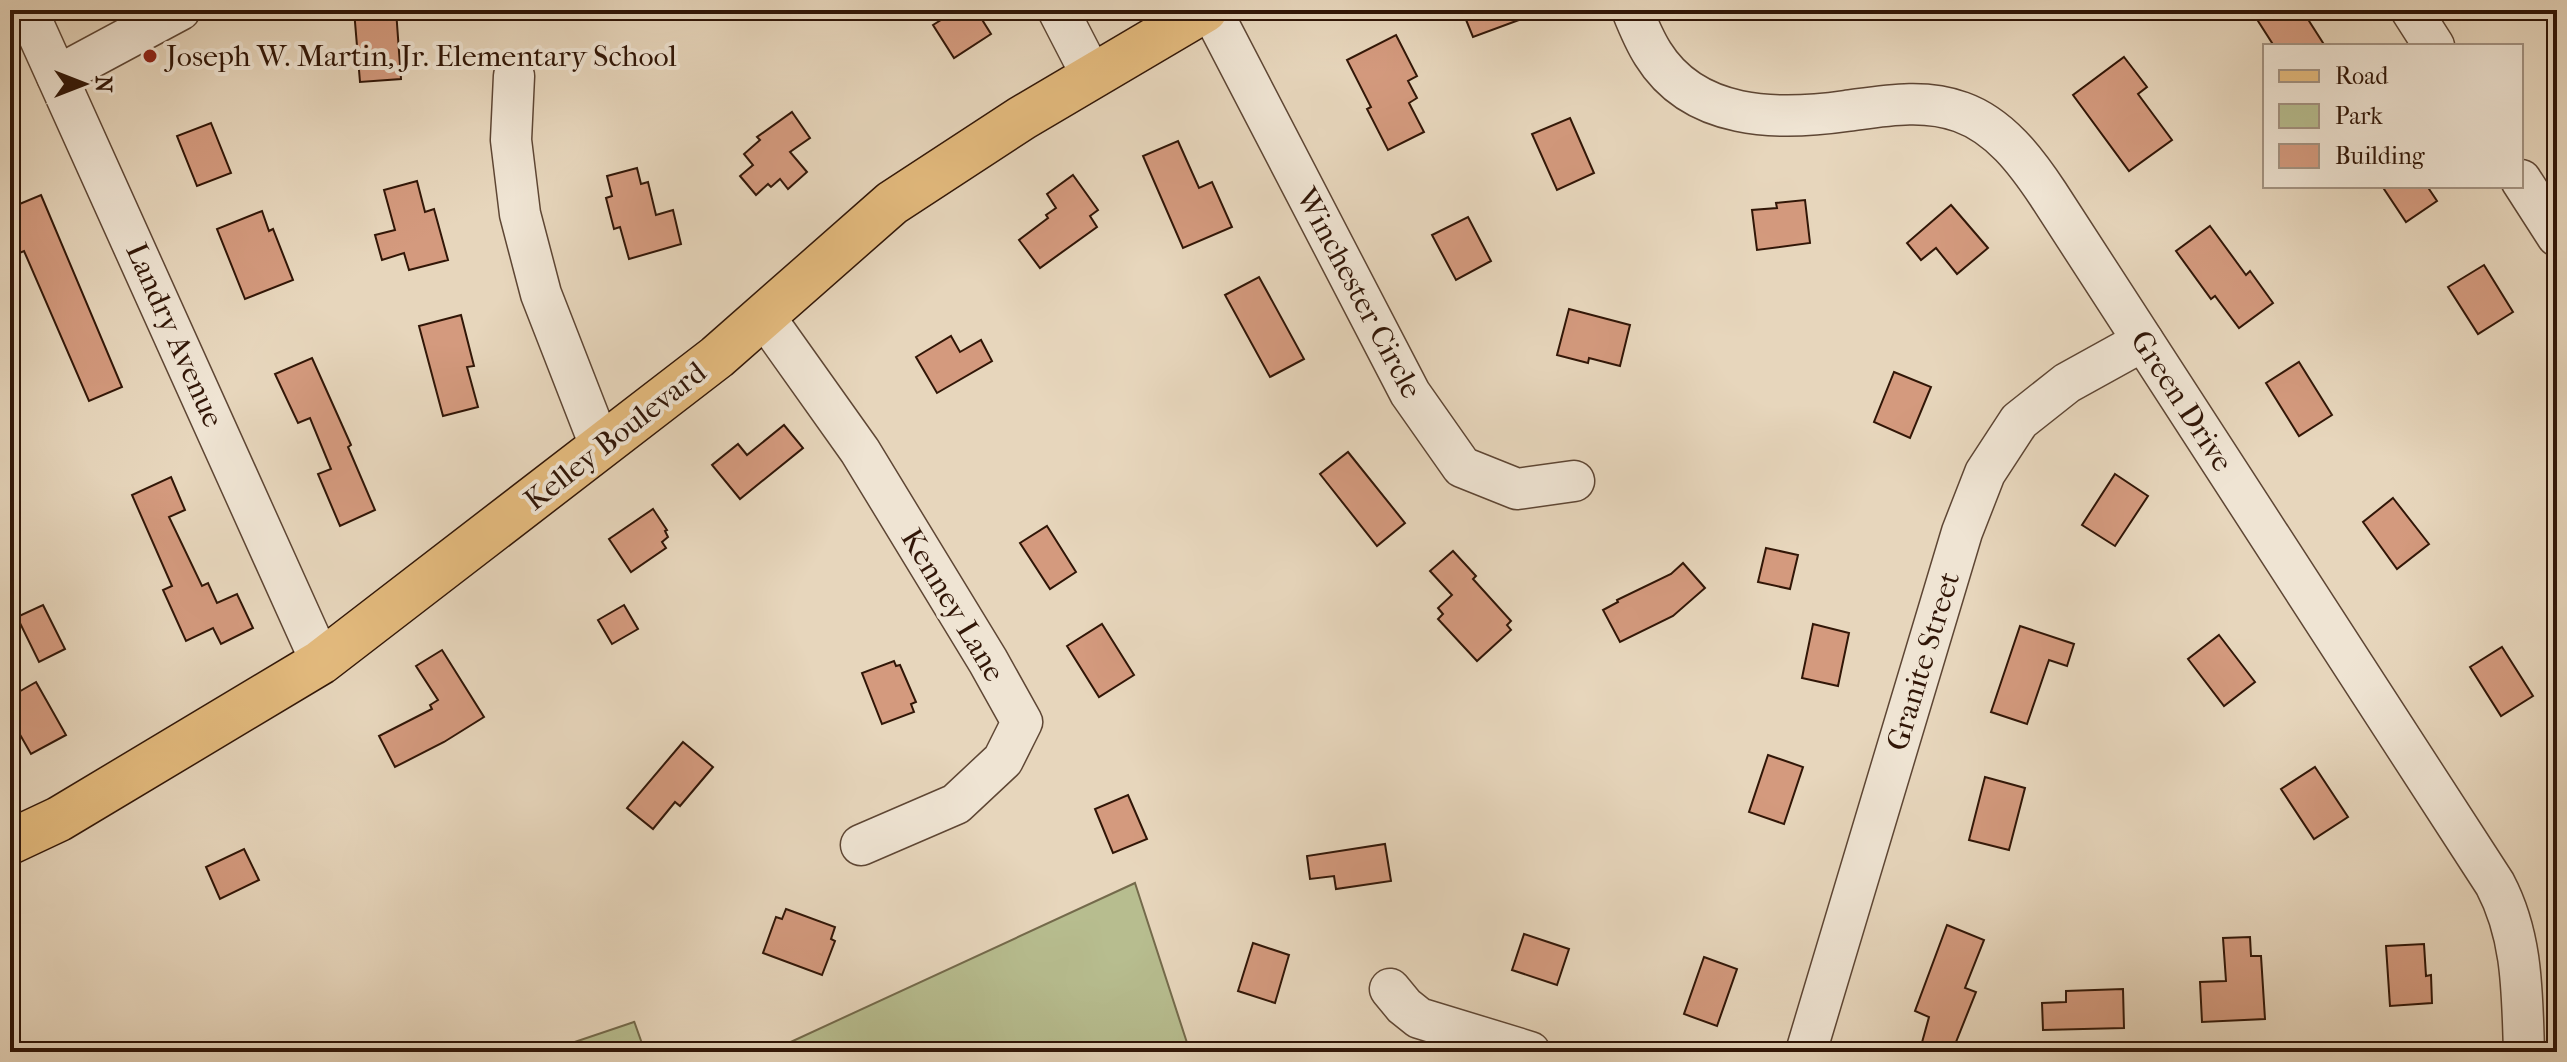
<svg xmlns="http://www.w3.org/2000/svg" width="2567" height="1062" font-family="'IM FELL French Canon',serif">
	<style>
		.green { fill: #b7bd8f; stroke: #746a4b; stroke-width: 2 }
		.building { fill: #d49a7e; stroke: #311607; stroke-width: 2 }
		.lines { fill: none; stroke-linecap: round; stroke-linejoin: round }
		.minor-casing { stroke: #5e4634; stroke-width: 43 }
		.major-casing { stroke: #311607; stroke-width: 47 }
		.minor { stroke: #efe4d3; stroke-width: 40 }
		.major { stroke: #e4bb7e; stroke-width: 44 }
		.poi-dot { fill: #8f2418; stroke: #efe4d3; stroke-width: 3 }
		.labels { text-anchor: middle; stroke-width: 8; stroke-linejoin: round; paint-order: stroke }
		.poi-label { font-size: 30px; fill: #311607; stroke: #efe4d3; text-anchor: start }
		.street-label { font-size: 30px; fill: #311607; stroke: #efe4d3 }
	</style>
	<rect width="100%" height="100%" fill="#e7d6bc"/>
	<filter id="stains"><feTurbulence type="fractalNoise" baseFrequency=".0025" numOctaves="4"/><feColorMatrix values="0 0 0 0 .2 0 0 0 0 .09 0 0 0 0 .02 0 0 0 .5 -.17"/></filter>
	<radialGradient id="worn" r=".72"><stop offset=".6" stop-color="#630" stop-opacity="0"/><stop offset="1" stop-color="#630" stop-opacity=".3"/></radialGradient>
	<!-- green -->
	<g class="green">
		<polygon points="1135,883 1190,1052 769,1052"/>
		<polygon points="634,1021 645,1052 545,1052 634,1022"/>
	</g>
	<!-- building -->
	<g class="building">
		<polygon points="354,10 396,10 401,79 360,82"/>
		<polygon points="957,10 976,10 991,34 954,58 933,25"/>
		<polygon points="1462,10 1538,10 1538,13 1473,37"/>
		<polygon points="2251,10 2302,10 2325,46 2274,46"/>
		<polygon points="1396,35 1417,76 1408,81 1417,98 1409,103 1424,132 1388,150 1367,109 1371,107 1347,60"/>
		<polygon points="2124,57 2147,87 2138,94 2172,140 2129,171 2073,95"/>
		<polygon points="792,112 810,138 790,152 807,172 788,189 780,179 771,187 768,184 756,195 740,176 753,165 744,154 760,140 757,137"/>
		<polygon points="1570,118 1594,173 1557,190 1532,134"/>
		<polygon points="211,123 231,173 197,186 177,136"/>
		<polygon points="1178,141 1199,188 1212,182 1232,227 1183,248 1143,156"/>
		<polygon points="637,168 641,184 648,182 656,215 673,210 681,244 629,259 620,227 614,229 606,198 612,196 607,176"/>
		<polygon points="1073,175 1098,210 1090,216 1097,227 1040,268 1019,240 1048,218 1046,215 1056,208 1047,194"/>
		<polygon points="417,181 425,212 434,209 448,260 409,270 404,253 382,260 375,235 395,230 384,190"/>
		<polygon points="2382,186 2427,186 2437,201 2406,222"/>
		<polygon points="41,195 122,387 89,401 24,251 10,257 10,208"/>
		<polygon points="1805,200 1810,243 1757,250 1752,210 1777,208 1776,203"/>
		<polygon points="1951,205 1988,248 1957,274 1936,248 1921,260 1907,243"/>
		<polygon points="262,211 269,231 273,229 293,280 245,299 217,229"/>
		<polygon points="1468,217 1491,261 1456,280 1432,235"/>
		<polygon points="2210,226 2246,275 2250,271 2273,303 2239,328 2215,296 2211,299 2176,251"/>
		<polygon points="2484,265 2513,312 2478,334 2448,287"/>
		<polygon points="1259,277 1304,359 1270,377 1225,295"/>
		<polygon points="1569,309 1630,325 1620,366 1589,358 1588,363 1557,355"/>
		<polygon points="461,315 474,366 467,367 478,407 443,416 419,326"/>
		<polygon points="951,336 960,352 981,340 992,361 937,393 916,357"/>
		<polygon points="312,358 351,445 348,447 375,510 340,526 318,474 331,469 310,418 298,423 275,374"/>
		<polygon points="2299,362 2332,415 2299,436 2266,383"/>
		<polygon points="1894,372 1931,387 1910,438 1874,422"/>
		<polygon points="784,425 803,448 740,499 712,465 738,444 747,455"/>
		<polygon points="1348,452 1405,523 1377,546 1320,474"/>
		<polygon points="2115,474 2148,496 2115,546 2082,525"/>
		<polygon points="171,477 185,510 169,517 202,586 208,583 217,603 237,594 253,628 221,644 213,628 186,641 163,590 172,586 132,495"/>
		<polygon points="2393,498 2429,544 2397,569 2363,522"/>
		<polygon points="653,509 667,530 665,531 668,537 662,542 666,548 631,572 609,539"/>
		<polygon points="1047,526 1076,572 1050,589 1020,543"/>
		<polygon points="1766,548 1798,555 1790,589 1758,582"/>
		<polygon points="1453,551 1476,576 1473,579 1511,621 1507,625 1511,630 1477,661 1438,619 1443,614 1438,608 1452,595 1430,571"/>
		<polygon points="1683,563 1705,588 1673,616 1620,642 1603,610 1618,602 1617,600 1671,574"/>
		<polygon points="43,605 65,649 39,662 17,617"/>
		<polygon points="624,605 638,629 612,644 598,620"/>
		<polygon points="1102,624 1134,675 1099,697 1067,646"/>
		<polygon points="1813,624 1849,633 1838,686 1802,678"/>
		<polygon points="2020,626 2074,644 2067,666 2049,660 2027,724 1991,712"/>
		<polygon points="2219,635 2255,682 2224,706 2188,659"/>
		<polygon points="2502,647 2533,696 2501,716 2470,667"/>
		<polygon points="442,650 484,717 444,742 395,767 379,736 432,709 430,705 438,700 416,666"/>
		<polygon points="894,661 896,666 900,665 916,702 911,704 914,712 882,724 862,673"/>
		<polygon points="36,682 66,735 31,754 10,717 10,697"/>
		<polygon points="683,742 713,767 680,806 675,802 653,829 627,808"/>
		<polygon points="1768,755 1803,767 1784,824 1749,812"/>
		<polygon points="2315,767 2348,817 2314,839 2281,789"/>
		<polygon points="1985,777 2025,788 2009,850 1969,840"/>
		<polygon points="1128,795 1147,839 1113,853 1095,809"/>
		<polygon points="1385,844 1391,881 1336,889 1334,876 1310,879 1307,856"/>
		<polygon points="244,849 259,880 220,899 206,867"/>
		<polygon points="786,909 835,927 831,939 835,941 822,975 763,953 776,917 782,919"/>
		<polygon points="1947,925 1984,940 1965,988 1976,992 1952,1052 1942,1052 1921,1046 1929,1017 1915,1011"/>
		<polygon points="1524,934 1569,949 1557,985 1512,970"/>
		<polygon points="2250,937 2251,956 2261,956 2265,1019 2202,1022 2200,982 2226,981 2223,938"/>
		<polygon points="1253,943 1289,955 1275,1003 1238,991"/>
		<polygon points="2424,944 2426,976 2431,975 2432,1003 2390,1006 2386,946"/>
		<polygon points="1704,957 1737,969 1717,1026 1684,1014"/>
		<polygon points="2123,989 2124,1028 2043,1030 2042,1003 2066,1002 2066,991"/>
	</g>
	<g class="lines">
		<defs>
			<g id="minor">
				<polyline points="27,10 321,662"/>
				<polyline points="1058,10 1092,76"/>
				<polyline points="1211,10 1410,393 1462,467 1517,489 1574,481"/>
				<path d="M 1632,10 C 1638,25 1644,40 1653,54 C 1694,120 1777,121 1846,111 C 1883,106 1924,98 1961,112 C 2000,126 2026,161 2048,194 L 2495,884 C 2523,937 2522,993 2524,1052"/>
				<polyline points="2411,10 2434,46"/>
				<polyline points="57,76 180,10"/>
				<polyline points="514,76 511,140 520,214 541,294 601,448"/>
				<polyline points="2521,180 2557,236"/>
				<polyline points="764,316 860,451 988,661 1022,722 1003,760 956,804 861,845"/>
				<polyline points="1390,989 1404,1006 1419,1018 1530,1052"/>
				<polyline points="1806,1052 1962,532 1985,473 2019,421 2067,383 2143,341"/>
			</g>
			<polyline id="major" points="10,842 59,819 321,662 717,357 892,203 1022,118 1205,10"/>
		</defs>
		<!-- minor casing -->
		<use href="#minor" class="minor-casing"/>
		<!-- major casing -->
		<use href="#major" class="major-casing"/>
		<!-- minor -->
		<use href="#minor" class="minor"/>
		<!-- major -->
		<use href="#major" class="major"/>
	</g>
	<!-- markers -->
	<circle class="poi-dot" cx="150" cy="56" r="8"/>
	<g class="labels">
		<!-- poi labels -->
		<g class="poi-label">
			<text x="166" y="66">Joseph W. Martin, Jr. Elementary School</text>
		</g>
		<!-- street labels -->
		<g class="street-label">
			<text transform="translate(1359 293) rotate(62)" y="10">Winchester Circle</text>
			<text transform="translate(175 335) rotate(66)" y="10">Landry Avenue</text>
			<text transform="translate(2182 401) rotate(57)" y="10">Green Drive</text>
			<text transform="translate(615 436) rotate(-38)" y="10">Kelley Boulevard</text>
			<text transform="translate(953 605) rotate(59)" y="10">Kenney Lane</text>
			<text transform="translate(1923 661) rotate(-73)" y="10">Granite Street</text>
		</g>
	</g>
	<!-- margin -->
	<rect width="2567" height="1062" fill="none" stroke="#e7d6bc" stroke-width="40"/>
	<rect x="12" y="12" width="2543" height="1038" fill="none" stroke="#311607" stroke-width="4"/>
	<rect x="20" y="20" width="2527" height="1022" fill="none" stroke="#311607" stroke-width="2"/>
	<!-- legend -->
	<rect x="2263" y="44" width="260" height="144" fill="#efe4d3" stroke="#a39281" stroke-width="2"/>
	<rect x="2279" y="70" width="40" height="12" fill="#e4bb7e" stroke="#a39281" stroke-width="2"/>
	<text x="2335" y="84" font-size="24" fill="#311607">Road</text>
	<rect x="2279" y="104" width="40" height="24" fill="#b7bd8f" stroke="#a39281" stroke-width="2"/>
	<text x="2335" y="124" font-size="24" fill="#311607">Park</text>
	<rect x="2279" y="144" width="40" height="24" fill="#d49a7e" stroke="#a39281" stroke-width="2"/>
	<text x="2335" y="164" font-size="24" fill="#311607">Building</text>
	<!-- north arrow -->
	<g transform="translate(84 84) rotate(90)" stroke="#efe4d3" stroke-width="6" paint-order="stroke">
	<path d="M0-6L14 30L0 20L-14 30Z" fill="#311607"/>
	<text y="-12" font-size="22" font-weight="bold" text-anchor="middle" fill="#311607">N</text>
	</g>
	<rect width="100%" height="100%" filter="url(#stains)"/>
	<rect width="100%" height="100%" fill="url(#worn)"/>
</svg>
